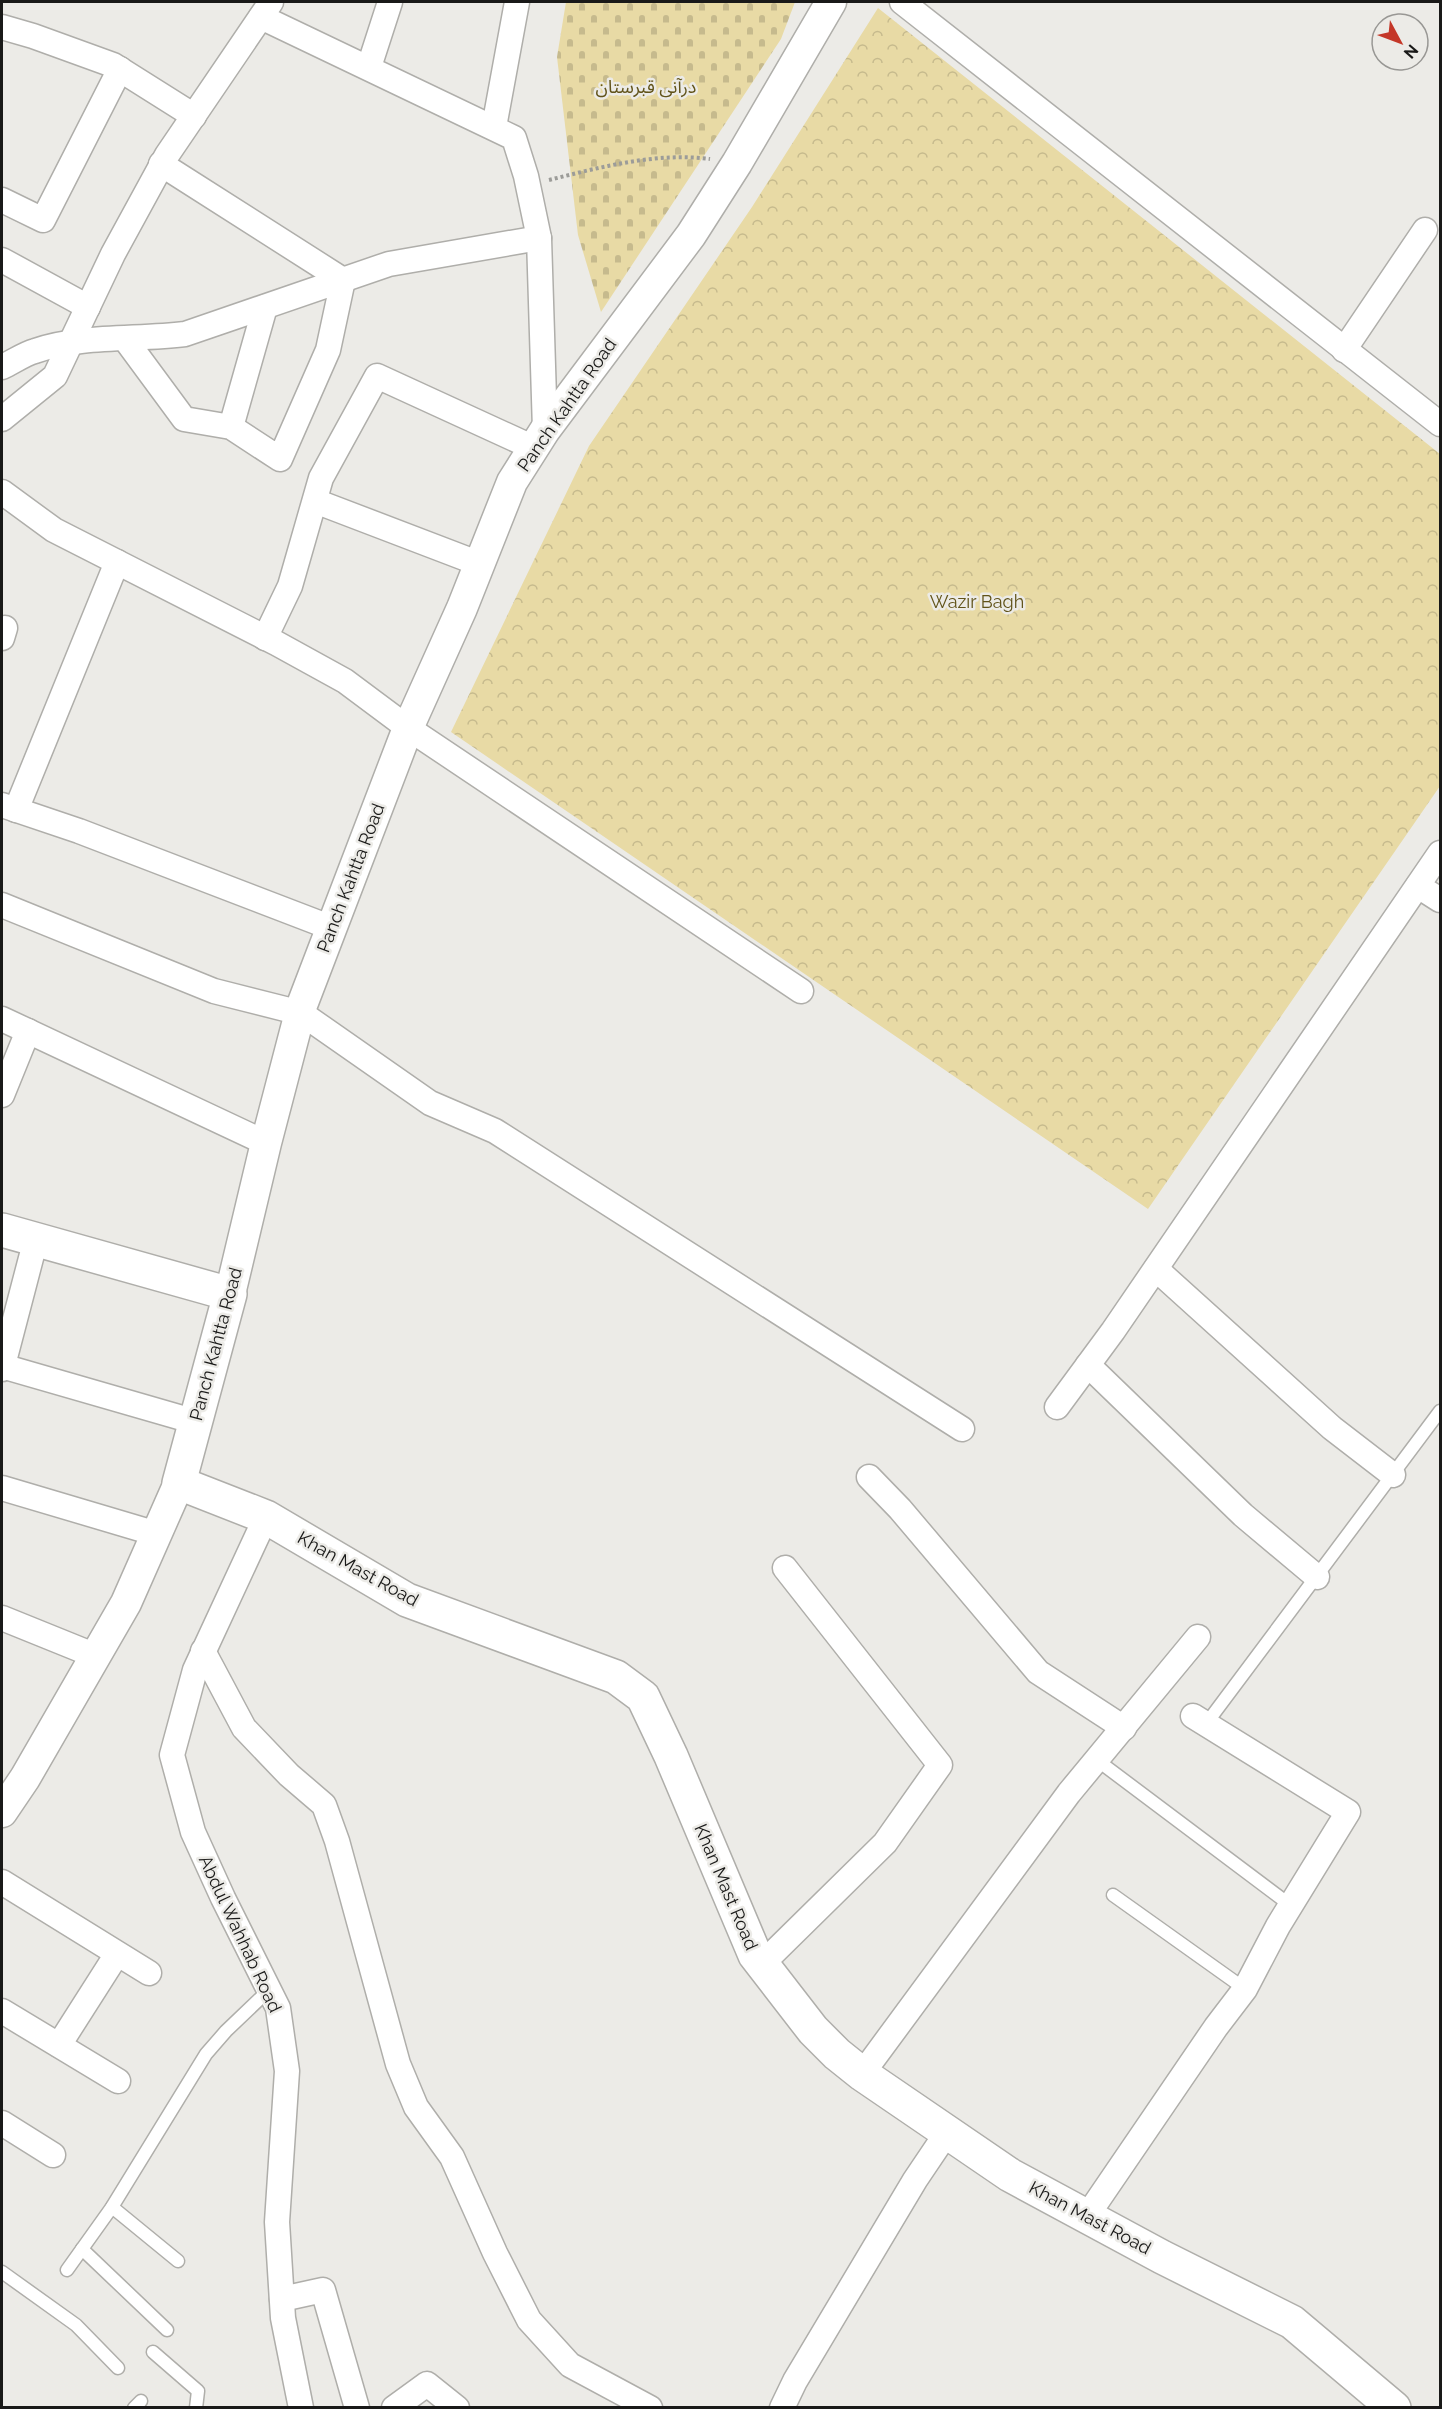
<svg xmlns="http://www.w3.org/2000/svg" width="1442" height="2409" font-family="Raleway,'Noto Sans Arabic',sans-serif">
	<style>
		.cemetery { fill: url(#cemetery-stones) }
		.park { fill: url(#park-crowns) }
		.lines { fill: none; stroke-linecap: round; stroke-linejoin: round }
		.service-casing { stroke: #afaeaa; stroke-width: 15 }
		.minor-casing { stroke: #afaeaa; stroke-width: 27 }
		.tertiary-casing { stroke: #afaeaa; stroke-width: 33 }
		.secondary-casing { stroke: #afaeaa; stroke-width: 36 }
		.path { stroke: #9c9c99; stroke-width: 4; stroke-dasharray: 3 3; stroke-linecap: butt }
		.service { stroke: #fff; stroke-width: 12 }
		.minor { stroke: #fff; stroke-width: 24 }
		.tertiary { stroke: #fff; stroke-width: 30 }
		.secondary { stroke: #fff; stroke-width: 33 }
		.labels { text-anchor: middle; stroke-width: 5; stroke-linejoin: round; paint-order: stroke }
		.park-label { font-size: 18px; fill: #615319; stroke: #ecebe7 }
		.street-label { font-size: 18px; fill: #191918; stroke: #ecebe7 }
	</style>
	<defs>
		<pattern id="cemetery-stones" width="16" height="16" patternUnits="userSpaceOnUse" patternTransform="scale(1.5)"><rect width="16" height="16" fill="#e8daa5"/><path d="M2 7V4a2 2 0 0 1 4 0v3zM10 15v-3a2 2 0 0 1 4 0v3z" fill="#c6ba8d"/></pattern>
		<pattern id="park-crowns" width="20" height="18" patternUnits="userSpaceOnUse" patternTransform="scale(1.5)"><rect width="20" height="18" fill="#e8daa5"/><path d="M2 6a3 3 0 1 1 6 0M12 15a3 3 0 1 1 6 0" fill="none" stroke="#c6ba8d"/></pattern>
	</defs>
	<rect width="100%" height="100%" fill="#ecebe7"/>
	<!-- cemetery -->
	<polygon class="cemetery" points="566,2 795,2 781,39 601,312 578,235 557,57"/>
	<!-- park -->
	<polygon class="park" points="878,8 1440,454 1440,786 1148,1209 451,732 589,446 752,207"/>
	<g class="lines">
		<defs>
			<g id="service">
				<polyline points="1206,1724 1440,1411"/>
				<polyline points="1097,1760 1290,1905"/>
				<polyline points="1113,1895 1245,1989"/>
				<polyline points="112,2207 178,2261"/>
				<polyline points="82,2249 167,2330"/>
				<polyline points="67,2270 112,2207 206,2054 226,2031 269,1990"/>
				<polyline points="2,2272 76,2325 118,2368"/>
				<polyline points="153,2352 198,2391 196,2408"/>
				<polyline points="134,2408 141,2401"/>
			</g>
			<g id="minor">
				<polyline points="902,2 1440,424"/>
				<polyline points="261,17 514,138 526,176 539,238 545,430"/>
				<polyline points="2,27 33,36 113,65 194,116"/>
				<polyline points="369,67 390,2"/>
				<polyline points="494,127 517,2"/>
				<polyline points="2,200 43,220 120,69"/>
				<polyline points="2,260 88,307"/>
				<polyline points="125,339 184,419 231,427 280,459 328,350 343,280 161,164"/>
				<polyline points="1344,350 1425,230"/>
				<path d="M 2,367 C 13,362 24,354 35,351 C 81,335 137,340 185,334 L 389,264 L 539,238"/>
				<polyline points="2,419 55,376 113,254 167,155 271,2"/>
				<polyline points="231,427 265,307"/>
				<polyline points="2,492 54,530 276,643 345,681 408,728 801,991"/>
				<polyline points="315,501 480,564"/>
				<polyline points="2,638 5,628"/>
				<polyline points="265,638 290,586 321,478 377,376 534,448"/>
				<polyline points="2,805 79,831 332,928"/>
				<polyline points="16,810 117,562"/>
				<polyline points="1418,886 1440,900"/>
				<polyline points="2,905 214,991 301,1013 430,1103 495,1131 962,1429"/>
				<polyline points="2,1019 266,1143"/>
				<polyline points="2,1095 28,1031"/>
				<polyline points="1156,1269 1332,1428 1393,1475"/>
				<polyline points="1088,1365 1243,1515 1317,1577"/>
				<polyline points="2,1366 196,1422"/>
				<polyline points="2,1369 36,1239"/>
				<polyline points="1057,1407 1113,1331 1440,853"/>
				<polyline points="869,1477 900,1509 1038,1672 1124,1728"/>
				<polyline points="2,1488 157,1534"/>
				<polyline points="266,1517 195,1670 172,1755 193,1832 223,1898 278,2008 287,2071 277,2222 283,2318 301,2408"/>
				<polyline points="2,1618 96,1656"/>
				<polyline points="203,1651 244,1728 289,1775 324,1805 337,1841 398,2064 416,2107 452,2157 495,2253 529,2320 570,2365 650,2408"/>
				<polyline points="2,1882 149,1973"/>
				<polyline points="762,1964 885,1843 940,1765 785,1568"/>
				<polyline points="2,2011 118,2081"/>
				<polyline points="59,2045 117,1954"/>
				<polyline points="862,2074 1069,1793 1198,1637"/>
				<polyline points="2,2123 53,2155"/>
				<polyline points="1087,2216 1216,2027 1245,1989 1278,1926 1348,1812 1193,1716"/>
				<polyline points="282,2299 323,2290 357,2408"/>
				<polyline points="394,2408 427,2384 457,2408"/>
				<polyline points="782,2408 795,2381 915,2180 948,2131"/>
			</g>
			<g id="tertiary">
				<polyline points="230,1294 266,1143 302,1005 408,728 462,608 512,482 545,430 691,235 737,163 831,2"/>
				<polyline points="2,1812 25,1778 126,1603 179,1483"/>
			</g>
			<polyline id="secondary" points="2,1230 230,1294 179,1483 266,1517 407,1600 616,1677 643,1697 671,1756 755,1955 813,2030 837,2054 862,2074 1010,2175 1162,2257 1292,2322 1394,2408"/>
		</defs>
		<!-- service casing -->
		<use href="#service" class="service-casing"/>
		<!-- minor casing -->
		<use href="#minor" class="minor-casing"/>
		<!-- tertiary casing -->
		<use href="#tertiary" class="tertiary-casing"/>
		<!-- secondary casing -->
		<use href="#secondary" class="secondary-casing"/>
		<!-- path -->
		<path class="path" d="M 549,180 C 601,167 657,152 710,159"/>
		<!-- service -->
		<use href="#service" class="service"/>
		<!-- minor -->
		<use href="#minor" class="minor"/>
		<!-- tertiary -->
		<use href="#tertiary" class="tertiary"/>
		<!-- secondary -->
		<use href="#secondary" class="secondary"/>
	</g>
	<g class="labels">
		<!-- park labels -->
		<g class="park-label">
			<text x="646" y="93">درآنی قبرستان</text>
			<text x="977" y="608">Wazir Bagh</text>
		</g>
		<!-- street labels -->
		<g class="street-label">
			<text transform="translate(567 405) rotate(-55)" y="6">Panch Kahtta Road</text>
			<text transform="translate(351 878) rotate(-69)" y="6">Panch Kahtta Road</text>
			<text transform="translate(216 1344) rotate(-75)" y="6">Panch Kahtta Road</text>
			<text transform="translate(358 1569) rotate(29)" y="6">Khan Mast Road</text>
			<text transform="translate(726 1887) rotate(67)" y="6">Khan Mast Road</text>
			<text transform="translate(240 1934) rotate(65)" y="6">Abdul Wahhab Road</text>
			<text transform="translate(1090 2218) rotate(28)" y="6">Khan Mast Road</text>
		</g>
	</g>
	<!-- border -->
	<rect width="1442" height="2409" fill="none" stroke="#191918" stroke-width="6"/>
	<!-- north arrow -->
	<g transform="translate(1400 42) rotate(131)"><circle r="28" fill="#ecebe7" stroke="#989794" stroke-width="1.5"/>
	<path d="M0-4.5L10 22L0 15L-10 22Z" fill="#c43728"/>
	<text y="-9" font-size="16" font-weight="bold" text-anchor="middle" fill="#191918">N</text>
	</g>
</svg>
